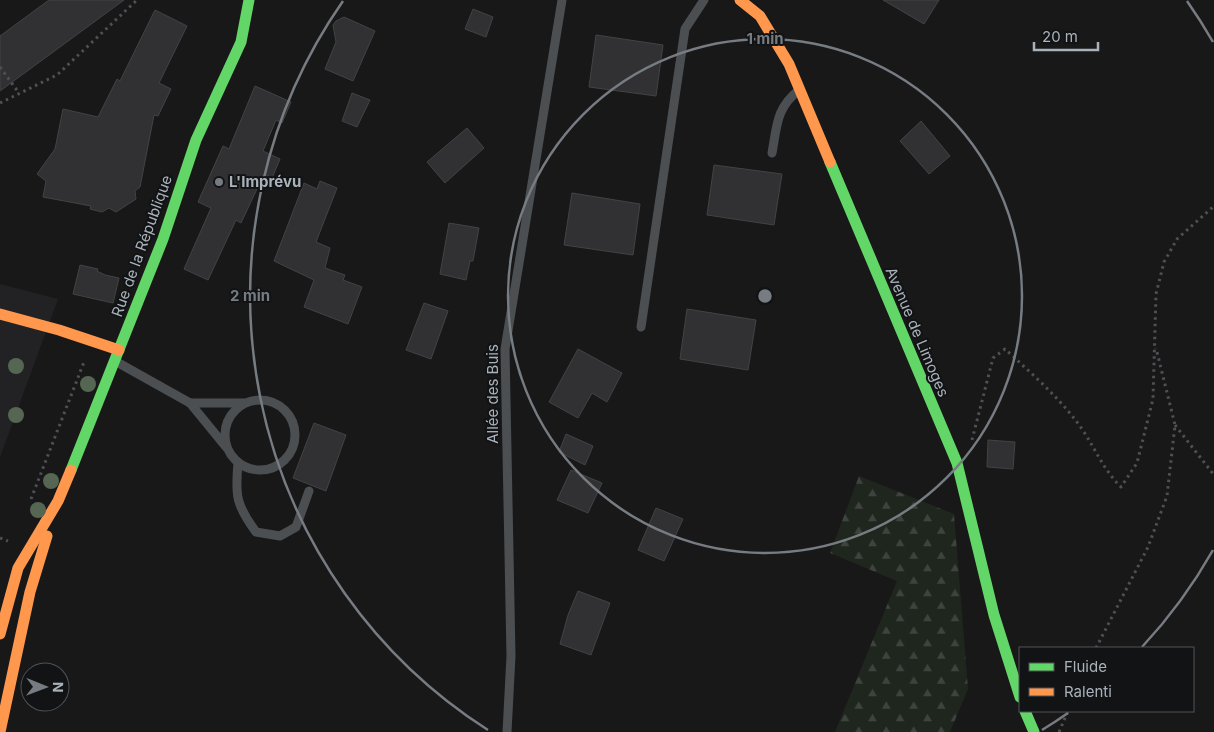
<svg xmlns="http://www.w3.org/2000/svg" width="1214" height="732" font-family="Inter,sans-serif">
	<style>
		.built { fill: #222225 }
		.forest { fill: url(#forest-firs) }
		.building { fill: #313133; stroke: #414345 }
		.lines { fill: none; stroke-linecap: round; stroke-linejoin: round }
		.path { stroke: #4e5053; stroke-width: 3; stroke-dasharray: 2.5 4; stroke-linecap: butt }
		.lane { stroke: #4c4f52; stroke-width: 9 }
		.fast { stroke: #63d668; stroke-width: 11 }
		.slow { stroke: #ff974d; stroke-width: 11 }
		.tree { fill: #556652 }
		.ring { fill: none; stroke: #767c82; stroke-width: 2.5 }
		.poi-dot { fill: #767c82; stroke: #121315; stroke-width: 2 }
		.labels { text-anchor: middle; stroke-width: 4; stroke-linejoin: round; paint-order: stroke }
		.poi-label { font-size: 15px; font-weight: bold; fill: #a9b2ba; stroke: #121315; text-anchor: start }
		.street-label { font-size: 15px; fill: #a9b2ba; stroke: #121315 }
		.centre { fill: #767c82; stroke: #121315; stroke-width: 2.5 }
		.ring-label { font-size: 15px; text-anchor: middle; font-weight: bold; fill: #767c82; stroke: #121315; stroke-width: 4; stroke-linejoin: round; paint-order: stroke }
	</style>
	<defs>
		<pattern id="forest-firs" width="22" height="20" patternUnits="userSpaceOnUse" patternTransform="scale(1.25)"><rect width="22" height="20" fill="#1f261e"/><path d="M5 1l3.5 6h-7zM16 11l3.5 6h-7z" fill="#3d433d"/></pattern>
	</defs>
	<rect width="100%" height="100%" fill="#181819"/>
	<!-- built -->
	<polygon class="built" points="0,284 58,299 0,457"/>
	<!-- forest -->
	<polygon class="forest" points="859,476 954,514 968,689 950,732 835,732 897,581 830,553"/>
	<!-- building -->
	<g class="building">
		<polygon points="49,0 124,0 0,91 0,36"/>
		<polygon points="883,0 939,0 924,24"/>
		<polygon points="473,9 493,17 486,37 465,29"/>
		<polygon points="155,10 187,26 159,83 171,89 158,116 154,115 140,187 135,191 136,199 116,212 109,208 102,212 90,209 91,206 43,197 46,181 37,174 55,149 63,109 98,117 117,79 120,81"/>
		<polygon points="344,17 375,31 353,81 325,69 336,42 333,25 336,21"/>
		<polygon points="596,35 663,45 656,96 589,87"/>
		<polygon points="255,86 291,102 282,123 276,120 263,151 280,159 272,178 264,174 241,223 236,220 208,280 184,269 211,208 198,202 223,146 229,149"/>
		<polygon points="352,93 370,100 357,127 342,121"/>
		<polygon points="921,121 950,156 929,174 900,141"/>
		<polygon points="467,128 484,148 445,183 427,162"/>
		<polygon points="714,165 782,174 774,225 707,215"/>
		<polygon points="320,181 337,188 316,242 330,248 325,268 345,275 343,280 362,287 348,324 304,307 314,280 274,261 304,183 317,189"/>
		<polygon points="572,193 640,204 633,255 564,245"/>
		<polygon points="449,223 479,228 473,261 470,261 466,280 440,274"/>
		<polygon points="80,265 98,269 97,271 105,275 119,278 113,303 73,294"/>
		<polygon points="424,303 448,311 431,359 406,350"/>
		<polygon points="687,309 756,320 748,370 680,359"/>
		<polygon points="578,349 622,373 607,402 592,393 578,418 549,402"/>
		<polygon points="314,423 346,435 326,491 293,478"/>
		<polygon points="566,434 593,446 585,465 559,452"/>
		<polygon points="988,440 1015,442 1013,469 987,467"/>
		<polygon points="571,470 602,483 588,513 557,500"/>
		<polygon points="656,508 683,519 664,561 638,550"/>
		<polygon points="578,591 610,603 591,655 560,644 568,615"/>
	</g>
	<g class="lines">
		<!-- path -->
		<g class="path">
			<polyline points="0,67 19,93"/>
			<polyline points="0,103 57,75 137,0"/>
			<polyline points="1175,425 1214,475"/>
			<path d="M 972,440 L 993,358 L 1005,349 C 1032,374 1061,399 1082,429 C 1096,450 1103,469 1121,487 L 1137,463 L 1153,399 L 1156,294 L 1164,262 L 1177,239 L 1214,206"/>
			<polyline points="31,499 84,362"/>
			<polyline points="0,538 8,541"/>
			<polyline points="1096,648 1148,547 1167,496 1175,425 1156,348"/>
			<polyline points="1059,732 1068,711"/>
		</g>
		<!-- lane -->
		<g class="lane">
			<path d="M 772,153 C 777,126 776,108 799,90"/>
			<polyline points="641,327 685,29 704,0"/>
			<polyline points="115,361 190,403"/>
			<circle cx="260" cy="435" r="35"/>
			<polyline points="226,447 190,403 244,403"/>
			<path d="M 238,463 C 235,495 236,505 256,532 L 280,536 L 296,527 L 309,491"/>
			<polyline points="507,732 511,656 505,349 562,0"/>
		</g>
		<!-- fast -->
		<g class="fast">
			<polyline points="830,162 957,463 994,615 1020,697"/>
			<polyline points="71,470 163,239 196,140 241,42 249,0"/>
			<polyline points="1025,711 1034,732"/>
		</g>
		<!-- slow -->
		<g class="slow">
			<polyline points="740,0 760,16 789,64 830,162"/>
			<polyline points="0,314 59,330 119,350"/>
			<polyline points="0,634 18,568 58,501 71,470"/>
			<polyline points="0,732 30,592 47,536"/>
		</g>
	</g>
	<!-- trees -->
	<g class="tree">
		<circle cx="16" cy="366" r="8"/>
		<circle cx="88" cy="384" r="8"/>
		<circle cx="16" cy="415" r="8"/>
		<circle cx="51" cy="481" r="8"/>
		<circle cx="38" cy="510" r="8"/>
	</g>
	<!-- distance rings -->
	<g class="ring">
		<circle cx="765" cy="296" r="257"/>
		<path d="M1213 550A515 515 0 0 1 1142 647M1068 713A515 515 0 0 1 1042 730M488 730A515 515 0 0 1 343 1M1187 1A515 515 0 0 1 1213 42"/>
	</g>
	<!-- markers -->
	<circle class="poi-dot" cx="219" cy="182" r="5"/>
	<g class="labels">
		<!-- poi labels -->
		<g class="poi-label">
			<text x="229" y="187">L'Imprévu</text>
		</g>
		<!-- street labels -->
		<g class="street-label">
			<text transform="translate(142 246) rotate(-70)" y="5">Rue de la République</text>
			<text transform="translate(917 332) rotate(67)" y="5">Avenue de Limoges</text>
			<text transform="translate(493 394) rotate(-90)" y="5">Allée des Buis</text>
		</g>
	</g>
	<circle cx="765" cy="296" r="8" class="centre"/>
	<g class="ring-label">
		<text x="765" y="44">1 min</text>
		<text x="250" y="301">2 min</text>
	</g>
	<!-- legend -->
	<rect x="1019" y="647" width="175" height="65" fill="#121315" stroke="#4e5357"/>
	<rect x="1029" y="663" width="25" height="8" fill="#63d668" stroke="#4e5357"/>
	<text x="1064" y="672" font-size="15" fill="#a9b2ba">Fluide</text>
	<rect x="1029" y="688" width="25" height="8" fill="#ff974d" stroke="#4e5357"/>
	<text x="1064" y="697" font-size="15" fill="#a9b2ba">Ralenti</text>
	<!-- north arrow -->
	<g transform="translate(45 687) rotate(91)"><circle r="24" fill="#121315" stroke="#4e5357"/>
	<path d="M0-4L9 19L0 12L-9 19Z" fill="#767c82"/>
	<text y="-8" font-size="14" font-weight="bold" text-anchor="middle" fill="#a9b2ba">N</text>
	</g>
	<!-- scale -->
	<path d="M1034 42v8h64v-8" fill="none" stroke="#a9b2ba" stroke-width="2.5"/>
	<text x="1042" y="42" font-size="15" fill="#a9b2ba" stroke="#121315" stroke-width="4" paint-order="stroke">20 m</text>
</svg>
